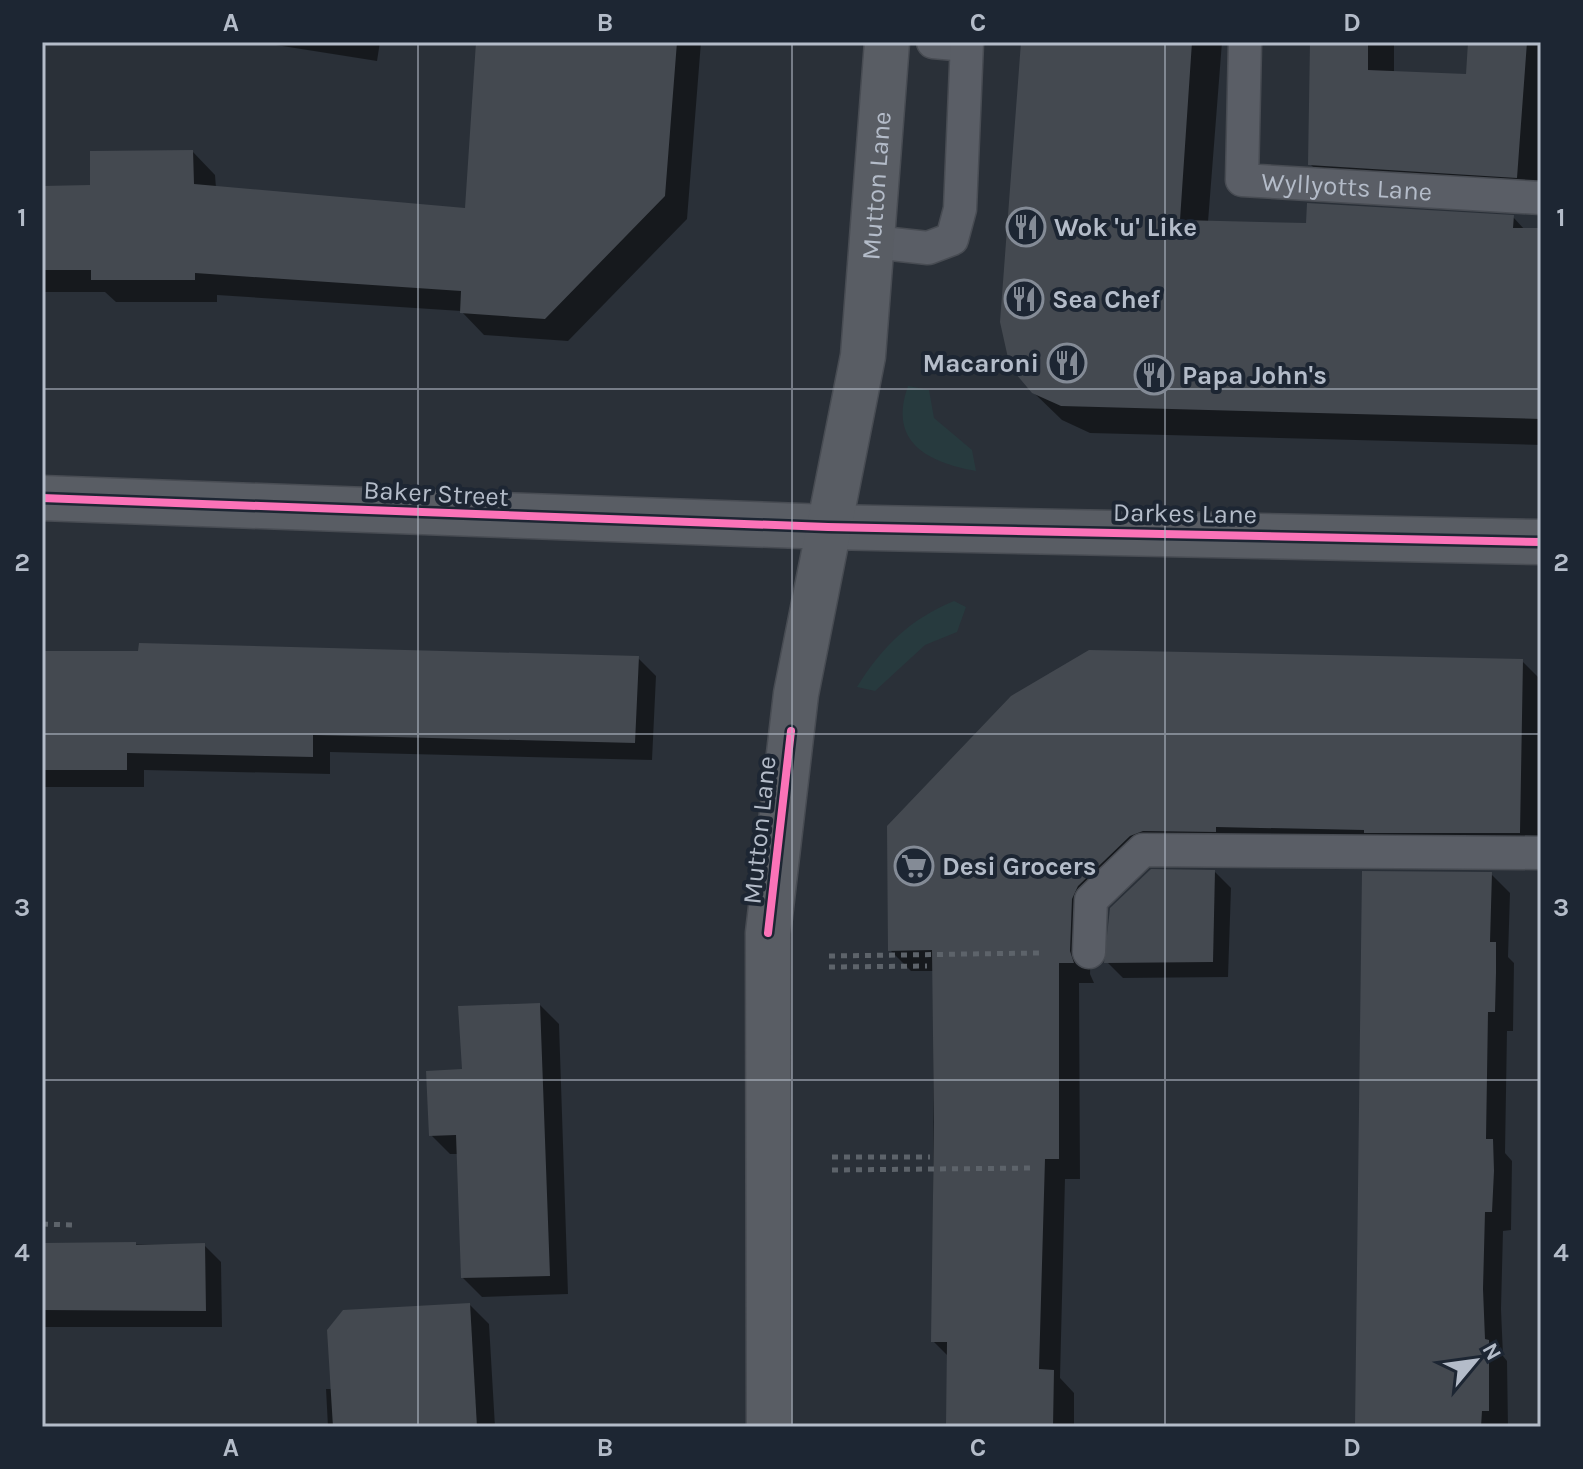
<svg xmlns="http://www.w3.org/2000/svg" width="1583" height="1469" font-family="Karla,sans-serif">
	<style>
		.green { fill: #273a3e }
		.shadow { fill: #0007 }
		.building { fill: #444950 }
		.lines { fill: none; stroke-linecap: round; stroke-linejoin: round }
		.lane-casing { stroke: #484c53; stroke-width: 35 }
		.secondary-casing { stroke: #484c53; stroke-width: 47 }
		.path { stroke: #5d636a; stroke-width: 5; stroke-dasharray: 6 6; stroke-linecap: butt }
		.lane { stroke: #5a5e66; stroke-width: 32 }
		.secondary { stroke: #595d64; stroke-width: 44 }
		.cycleway-casing { stroke: #1d2633; stroke-width: 13 }
		.cycleway { stroke: #fb73b8; stroke-width: 8 }
		.grid { fill: none; stroke: #b4bcc9; stroke-width: 2; stroke-opacity: 0.55 }
		.labels { text-anchor: middle; stroke-width: 8; stroke-linejoin: round; paint-order: stroke }
		.street-label { font-size: 26px; fill: #b4bcc9; stroke: #1d2633 }
		.poi-label { font-size: 26px; font-weight: bold; fill: #b4bcc9; stroke: #1d2633; text-anchor: start }
		.neatline { fill: none; stroke: #b4bcc9; stroke-width: 3 }
		.grid-label { font-size: 26px; text-anchor: middle; font-weight: bold; fill: #b4bcc9 }
	</style>
	<rect width="100%" height="100%" fill="#2a3038"/>
	<!-- green -->
	<g class="green">
		<path d="M 908,386 L 929,390 L 934,418 L 972,450 L 976,471 C 927,462 888,442 908,386 Z"/>
		<path d="M 954,601 L 966,607 L 957,632 L 925,645 L 875,691 L 857,687 C 882,647 910,619 954,601 Z"/>
	</g>
	<!-- shadow -->
	<g class="shadow">
		<polygon points="257,42 380,42 377,61"/>
		<polygon points="478,42 701,42 687,219 568,341 484,335 461,311 217,295 217,302 116,302 105,292 42,292 42,188 92,187 193,152 215,175 216,188 467,210"/>
		<polygon points="1023,42 1222,42 1208,222 1308,225 1513,217 1525,230 1541,230 1541,445 1090,433 1062,420 1033,392"/>
		<polygon points="1312,42 1394,42 1394,73 1468,76 1470,42 1541,42 1541,203 1336,190 1310,164"/>
		<polygon points="42,653 638,658 656,676 652,760 330,752 330,774 144,770 144,787 42,787"/>
		<polygon points="1522,661 1541,680 1540,853 1151,857 1092,921 1090,974 1094,983 1079,983 1080,1179 1065,1179 1060,1378 1074,1393 1074,1427 948,1427 949,1357 933,1341 934,971 911,971 890,950 889,827"/>
		<polygon points="1215,872 1231,888 1228,977 1123,978 1107,962"/>
		<polygon points="1491,874 1510,893 1508,957 1514,963 1513,1031 1507,1031 1505,1153 1512,1161 1511,1230 1503,1231 1501,1309 1503,1356 1507,1361 1508,1427 1357,1427"/>
		<polygon points="540,1005 559,1024 568,1294 482,1297 463,1278 458,1154 450,1154 431,1135 464,1071"/>
		<polygon points="42,1244 204,1245 221,1262 222,1327 42,1327"/>
		<polygon points="470,1305 489,1324 495,1427 328,1427 326,1389 333,1389"/>
	</g>
	<!-- building -->
	<g class="building">
		<polygon points="476,42 677,42 665,196 545,319 460,313 461,291 195,273 195,280 91,280 91,270 42,270 42,186 90,185 90,151 193,150 194,184 465,208"/>
		<polygon points="1021,42 1192,42 1180,220 1306,223 1307,203 1514,215 1513,228 1541,228 1541,419 1061,406 1032,393 1010,367 1000,322"/>
		<polygon points="1310,42 1368,42 1368,70 1466,74 1468,42 1527,42 1517,178 1308,165"/>
		<polygon points="139,643 639,656 635,743 313,735 313,757 127,753 127,770 42,770 42,651 138,651"/>
		<polygon points="1089,650 1523,659 1520,833 1364,833 1364,830 1216,827 1216,832 1143,831 1130,836 1078,886 1072,899 1070,951 1074,963 1059,963 1059,1159 1045,1159 1039,1369 1054,1370 1053,1427 946,1427 947,1342 931,1342 934,1122 932,950 888,951 887,826 1011,696"/>
		<polygon points="1151,869 1215,870 1213,962 1104,963 1110,908"/>
		<polygon points="1362,871 1492,872 1490,942 1496,942 1496,973 1495,1012 1488,1012 1486,1139 1493,1139 1494,1171 1492,1212 1485,1212 1483,1289 1485,1339 1489,1340 1489,1411 1482,1411 1481,1427 1355,1427"/>
		<polygon points="540,1003 550,1276 461,1278 456,1135 429,1136 426,1071 462,1069 458,1006"/>
		<polygon points="136,1242 136,1245 205,1243 206,1311 42,1310 42,1243"/>
		<polygon points="470,1303 477,1427 333,1427 327,1330 343,1310"/>
	</g>
	<g class="lines">
		<defs>
			<g id="lane">
				<polyline points="933,42 966,45"/>
				<path id="s1" d="M 1245,43 L 1242,180 L 1541,198"/>
				<polyline points="873,242 928,248 952,239 960,209 967,42"/>
				<polyline points="1089,952 1091,900 1143,850 1541,853"/>
			</g>
			<g id="secondary">
				<polyline points="42,498 828,527 1541,542"/>
				<path id="s2" d="M 769,1427 L 768,933 L 796,694 L 863,356 L 887,42"/>
			</g>
		</defs>
		<!-- lane casing -->
		<use href="#lane" class="lane-casing"/>
		<!-- secondary casing -->
		<use href="#secondary" class="secondary-casing"/>
		<!-- path -->
		<g class="path">
			<polyline points="829,956 1040,953"/>
			<polyline points="829,967 927,966"/>
			<polyline points="832,1157 930,1157"/>
			<polyline points="832,1170 1033,1168"/>
			<polyline points="42,1224 73,1225"/>
		</g>
		<!-- lane -->
		<use href="#lane" class="lane"/>
		<!-- secondary -->
		<use href="#secondary" class="secondary"/>
		<defs>
			<g id="cycleway">
				<polyline points="42,498 828,527 1541,542"/>
				<polyline points="768,933 791,731"/>
			</g>
		</defs>
		<!-- cycleway casing -->
		<use href="#cycleway" class="cycleway-casing"/>
		<!-- cycleway -->
		<use href="#cycleway" class="cycleway"/>
	</g>
	<!-- grid -->
	<path class="grid" d="M 418,42 L 418,1427M 792,42 L 792,1427M 1165,42 L 1165,1427M 42,389 L 1541,389M 42,734 L 1541,734M 42,1080 L 1541,1080"/>
	<!-- icons -->
	<defs>
		<symbol id="restaurant-ring" viewBox="-11 -11 22 22"><circle r="9.5" fill="#1d2633" stroke="#848b96" stroke-width="1.5"/><path d="M-5-6h1v4h1v-4h1v4h1v-4h1v5L-1.5 .5V6h-2V.5L-5-1ZM5-6V6H3V1.5H1.5Q1.5-4 5-6Z" fill="#848b96"/></symbol>
		<symbol id="supermarket-ring" viewBox="-11 -11 22 22"><circle r="9.5" fill="#1d2633" stroke="#848b96" stroke-width="1.5"/><path d="M-6-5.5h2.5l.6 2H6L4.5 2H-2.5L-4.4-4H-6ZM-1.5 3.2a1.3 1.3 0 1 0 .1 0ZM3 3.2a1.3 1.3 0 1 0 .1 0Z" fill="#848b96"/></symbol>
	</defs>
	<g fill-rule="evenodd">
		<use href="#restaurant-ring" x="1004" y="205" width="44" height="44"/>
		<use href="#restaurant-ring" x="1002" y="277" width="44" height="44"/>
		<use href="#restaurant-ring" x="1045" y="341" width="44" height="44"/>
		<use href="#restaurant-ring" x="1132" y="353" width="44" height="44"/>
		<use href="#supermarket-ring" x="892" y="844" width="44" height="44"/>
	</g>
	<g class="labels">
		<!-- street labels -->
		<g class="street-label">
			<text dy="9" stroke="none"><textPath href="#s1" startOffset="242">Wyllyotts Lane</textPath></text>
			<text dy="9" stroke="none"><textPath href="#s2" startOffset="1250">Mutton Lane</textPath></text>
			<text transform="translate(436 493) rotate(3)" y="9">Baker Street</text>
			<text transform="translate(1185 513) rotate(1)" y="9">Darkes Lane</text>
			<text transform="translate(759 830) rotate(-84)" y="9">Mutton Lane</text>
		</g>
		<!-- poi labels -->
		<g class="poi-label">
			<text x="1054" y="236">Wok 'u' Like</text>
			<text x="1052" y="308">Sea Chef</text>
			<text x="1039" y="372" text-anchor="end">Macaroni</text>
			<text x="1182" y="384">Papa John's</text>
			<text x="942" y="875">Desi Grocers</text>
		</g>
	</g>
	<!-- border -->
	<rect width="1583" height="1469" fill="none" stroke="#1d2633" stroke-width="88"/>
	<!-- north arrow -->
	<g transform="translate(1475 1361) rotate(61)" stroke="#1d2633" stroke-width="6" paint-order="stroke">
	<path d="M0-6L14 30L0 20L-14 30Z" fill="#b4bcc9"/>
	<text y="-12" font-size="22" font-weight="bold" text-anchor="middle" fill="#b4bcc9">N</text>
	</g>
	<rect x="44" y="44" width="1495" height="1381" class="neatline"/>
	<g class="grid-label">
		<text x="231" y="31">A</text>
		<text x="605" y="31">B</text>
		<text x="978" y="31">C</text>
		<text x="1352" y="31">D</text>
		<text x="22" y="226">1</text>
		<text x="1561" y="226">1</text>
		<text x="22" y="571">2</text>
		<text x="1561" y="571">2</text>
		<text x="22" y="916">3</text>
		<text x="1561" y="916">3</text>
		<text x="22" y="1261">4</text>
		<text x="1561" y="1261">4</text>
		<text x="231" y="1456">A</text>
		<text x="605" y="1456">B</text>
		<text x="978" y="1456">C</text>
		<text x="1352" y="1456">D</text>
	</g>
</svg>
